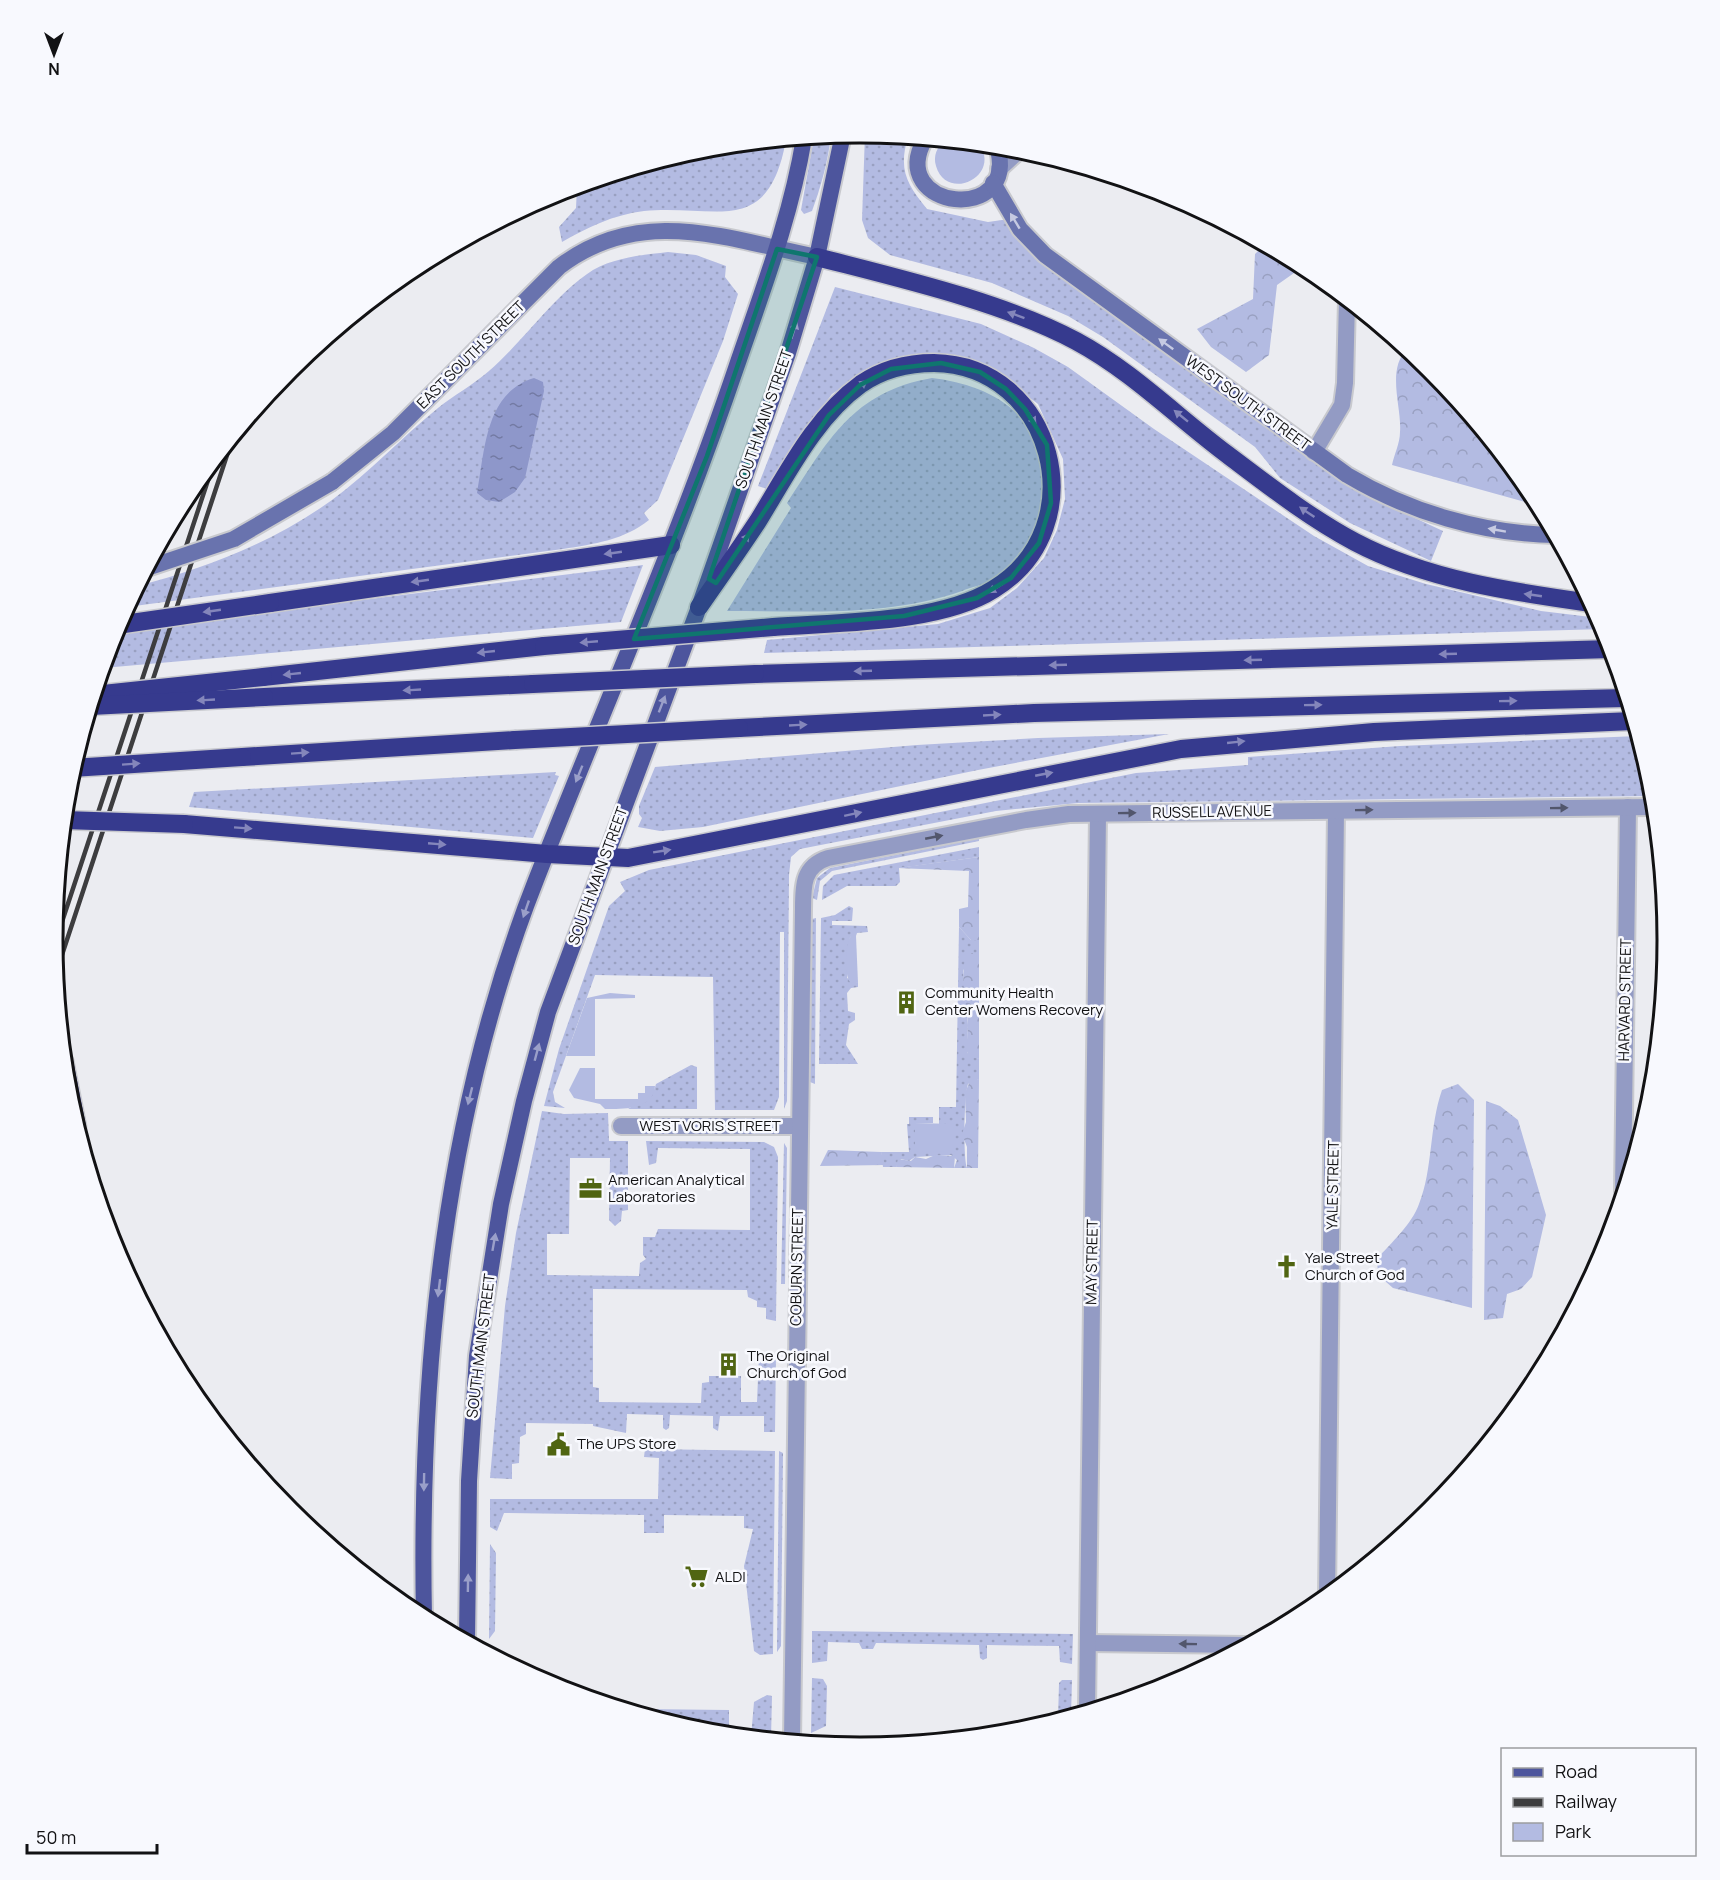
<svg xmlns="http://www.w3.org/2000/svg" width="1720" height="1880" font-family="Manrope,sans-serif">
	<style>
		.grass { fill: url(#grass-dots) }
		.forest { fill: url(#forest-crowns) }
		.green { fill: #b3bbe2 }
		.water { fill: url(#water-ripples) }
		.lines { fill: none; stroke-linecap: round; stroke-linejoin: round }
		.minor-casing { stroke: #c8c9ce; stroke-width: 20 }
		.tertiary-casing { stroke: #c8c9ce; stroke-width: 20 }
		.secondary-casing { stroke: #c8c9ce; stroke-width: 20 }
		.primary-casing { stroke: #c8c9ce; stroke-width: 20 }
		.motorway-casing { stroke: #c8c9ce; stroke-width: 21 }
		.minor { stroke: #939bc4; stroke-width: 16 }
		.tertiary { stroke: #939bc4; stroke-width: 16 }
		.secondary { stroke: #6973ae; stroke-width: 16 }
		.primary { stroke: #4d559d; stroke-width: 16 }
		.motorway { stroke: #363a8e; stroke-width: 18 }
		.rail { stroke: #3d3d3f; stroke-width: 4.5 }
		.secondary-bridge-casing { stroke: #c8c9ce; stroke-width: 20; stroke-linecap: butt }
		.motorway-bridge-casing { stroke: #c8c9ce; stroke-width: 21; stroke-linecap: butt }
		.secondary-bridge { stroke: #6973ae; stroke-width: 16 }
		.motorway-bridge { stroke: #363a8e; stroke-width: 18 }
		.oneway { fill: #c6cae2 }
		.oneway2 { fill: #8486bb }
		.oneway3 { fill: #9a9fc9 }
		.oneway4 { fill: #52566c }
		.marked { fill: #0f766e; fill-opacity: 0.2; stroke: #0f766e; stroke-width: 4.5; stroke-linejoin: round }
		.labels { text-anchor: middle; stroke-width: 5; stroke-linejoin: round; paint-order: stroke }
		.street-label { font-size: 15px; fill: #121214; stroke: #f8f9fe }
		.poi-label { font-size: 15px; fill: #121214; stroke: #f8f9fe; text-anchor: start }
		.rim { fill: none; stroke: #121214; stroke-width: 3 }
	</style>
	<defs>
		<pattern id="grass-dots" width="8" height="8" patternUnits="userSpaceOnUse" patternTransform="scale(1.5)"><rect width="8" height="8" fill="#b3bbe2"/><path d="M2 2h.1M6 6h.1" fill="none" stroke="#99a0c1" stroke-width="1.8" stroke-linecap="round"/></pattern>
		<pattern id="forest-crowns" width="20" height="18" patternUnits="userSpaceOnUse" patternTransform="scale(1.5)"><rect width="20" height="18" fill="#b3bbe2"/><path d="M2 6a3 3 0 1 1 6 0M12 15a3 3 0 1 1 6 0" fill="none" stroke="#99a0c1"/></pattern>
		<pattern id="water-ripples" width="26" height="14" patternUnits="userSpaceOnUse" patternTransform="scale(1.5)"><rect width="26" height="14" fill="#8e97ca"/><path d="M2 4q2-2 4 0t4 0M15 11q2-2 4 0t4 0" fill="none" stroke="#737aa3"/></pattern>
	</defs>
	<rect width="100%" height="100%" fill="#ebecf1"/>
	<!-- grass -->
	<g class="grass">
		<path d="M 865,133 L 908,137 C 898,170 907,184 927,209 L 988,222 L 1009,219 L 1248,411 L 1365,495 L 1443,531 L 1431,561 L 1350,523 L 1280,478 L 1255,447 L 1103,337 L 1068,316 L 992,283 L 890,255 L 868,238 L 862,220 Z"/>
		<path d="M 831,135 C 828,162 821,186 812,211 L 804,214 L 801,210 L 814,137 Z"/>
		<path d="M 786,140 C 768,239 716,204 644,211 C 613,215 588,227 562,242 L 559,227 L 576,208 L 577,186 L 703,148 Z"/>
		<path d="M 668,252 L 696,255 L 726,266 L 725,277 L 738,294 L 723,341 L 658,500 L 644,513 L 649,520 C 624,540 594,544 563,549 L 127,607 L 138,586 C 206,568 274,542 332,500 C 370,472 401,438 438,408 C 454,395 473,385 489,371 C 524,341 554,295 593,270 C 616,257 643,255 668,252 Z"/>
		<polygon points="835,287 981,324 1034,348 1068,367 1154,429 1314,536 1368,566 1426,584 1541,611 1599,618 1605,629 764,653 767,640 938,624 990,608 1017,588 1044,558 1057,530 1065,499 1063,459 1038,404 991,369 947,357 902,356 861,375 832,394 790,451 767,489 758,486"/>
		<path d="M 932,378 C 967,382 1010,396 1029,430 C 1042,454 1046,492 1039,519 C 1034,538 1008,569 992,580 C 984,585 971,587 962,591 C 887,617 806,611 727,611 L 791,508 L 787,503 C 828,441 852,392 932,378 Z"/>
		<polygon points="643,565 621,622 103,668 114,631"/>
		<polygon points="1169,734 978,770 703,827 660,831 638,827 642,818 639,814 639,806 655,767 917,745 1038,738"/>
		<polygon points="1638,736 1653,796 1078,803 996,811 800,849 791,857 789,875 787,1101 784,1109 784,932 780,932 779,1097 774,1110 715,1110 713,977 595,975 553,1092 555,1102 565,1108 544,1106 559,1049 609,906 625,891 620,882 649,870 1136,773 1248,765 1248,757 1400,746"/>
		<polygon points="556,772 555,775 559,776 533,838 189,807 194,792"/>
		<polygon points="979,838 979,841 832,871 820,881 817,900 812,898 817,878 830,868"/>
		<polygon points="979,847 979,857 899,868 900,882 896,886 847,886 822,900 823,886 834,875"/>
		<polygon points="849,906 853,908 852,921 832,921 832,925 867,926 868,932 857,933 856,936 850,937 847,978 858,983 858,987 851,988 847,993 848,1011 855,1013 855,1020 849,1024 846,1045 858,1064 819,1064 821,918 835,915"/>
		<polygon points="816,918 815,1084 810,1082 812,919"/>
		<path d="M 959,927 L 971,940 L 979,940 L 979,953 L 972,953 L 963,971 L 968,1025 L 967,1053 L 979,1059 L 979,1079 L 968,1084 C 964,1096 963,1160 967,1168 L 954,1168 L 957,1160 L 951,1155 L 915,1157 L 909,1161 L 901,1159 L 896,1167 L 883,1167 L 881,1152 L 909,1152 L 907,1124 L 909,1124 L 909,1117 L 933,1117 L 933,1123 L 915,1123 L 915,1151 L 955,1151 L 955,1124 L 939,1124 L 939,1107 L 956,1107 Z"/>
		<path d="M 691,1065 L 697,1067 L 697,1109 L 628,1109 C 641,1100 652,1101 656,1084 Z"/>
		<polygon points="542,1111 564,1114 608,1113 609,1141 628,1141 628,1210 622,1211 621,1221 615,1226 609,1220 610,1158 570,1158 569,1234 547,1234 547,1275 639,1276 640,1263 646,1259 643,1255 643,1237 655,1237 658,1229 750,1230 750,1149 658,1148 656,1163 649,1165 646,1141 764,1142 774,1147 778,1157 776,1321 766,1319 766,1308 757,1307 757,1301 748,1297 747,1290 593,1289 593,1387 599,1388 599,1402 701,1403 702,1383 709,1382 709,1376 741,1376 741,1402 757,1402 759,1354 776,1354 775,1432 764,1432 764,1416 720,1416 718,1431 713,1428 713,1416 670,1415 669,1428 666,1430 663,1428 663,1415 627,1414 626,1433 593,1426 593,1424 526,1423 526,1434 520,1437 519,1463 512,1464 512,1479 490,1478 505,1306 516,1233"/>
		<polygon points="784,1143 787,1148 785,1284 781,1284"/>
		<polygon points="645,1449 775,1451 773,1654 760,1655 754,1651 744,1566 753,1529 744,1528 744,1516 664,1515 664,1533 644,1533 644,1515 504,1513 497,1531 490,1527 490,1499 658,1499 659,1458 644,1457"/>
		<polygon points="779,1451 783,1453 781,1646 777,1652"/>
		<polygon points="490,1544 496,1553 495,1631 489,1639"/>
		<polygon points="812,1631 1073,1634 1072,1664 1060,1662 1059,1646 987,1645 987,1658 983,1660 980,1658 979,1645 876,1643 873,1649 862,1649 859,1643 828,1642 827,1661 812,1663"/>
		<polygon points="812,1678 823,1679 827,1686 826,1726 811,1733"/>
		<polygon points="1062,1680 1072,1680 1071,1716 1058,1720 1059,1683"/>
		<polygon points="767,1695 772,1696 771,1739 751,1737 754,1702"/>
		<polygon points="640,1709 729,1710 729,1735 702,1732 639,1713"/>
	</g>
	<!-- forest -->
	<g class="forest">
		<polygon points="1264,245 1304,266 1277,285 1269,355 1246,372 1211,347 1197,329 1253,299 1255,254"/>
		<path d="M 1407,349 L 1431,369 L 1532,492 L 1539,506 L 1392,465 C 1394,455 1400,443 1400,432 C 1402,407 1386,370 1407,349 Z"/>
		<polygon points="979,857 979,940 971,940 959,927 959,909 968,907 969,871 897,868"/>
		<path d="M 972,953 L 979,953 L 979,1059 L 968,1056 C 965,1046 968,1037 968,1027 C 968,1003 959,981 966,956 Z"/>
		<polygon points="979,1079 978,1168 967,1168 967,1147 962,1134 966,1122 965,1093 970,1081"/>
		<path d="M 1458,1084 L 1474,1100 L 1472,1308 L 1393,1288 L 1378,1275 L 1377,1259 C 1391,1243 1412,1224 1419,1204 C 1433,1169 1429,1127 1442,1090 Z"/>
		<polygon points="1486,1101 1500,1106 1518,1120 1546,1215 1532,1277 1521,1289 1507,1294 1503,1318 1484,1320"/>
		<polygon points="828,1150 881,1152 885,1165 820,1166"/>
		<polygon points="935,1155 955,1156 954,1168 896,1167 898,1159 911,1161 915,1157 926,1159"/>
	</g>
	<!-- green -->
	<g class="green">
		<path d="M 944,141 L 979,144 C 1002,176 947,203 936,166 C 933,156 937,147 944,141 Z"/>
		<path d="M 851,936 L 856,936 L 858,983 L 850,982 C 844,975 845,943 851,936 Z"/>
		<polygon points="610,993 635,995 635,998 595,999 595,1056 566,1056 587,998"/>
		<path d="M 580,1068 L 595,1068 L 595,1099 L 638,1099 L 638,1093 L 645,1093 L 645,1086 L 655,1086 C 654,1110 622,1109 605,1109 L 600,1104 L 574,1098 L 569,1090 Z"/>
		<polygon points="915,1123 955,1124 955,1152 915,1151"/>
	</g>
	<!-- water -->
	<path class="water" d="M 534,378 L 543,382 L 544,391 L 525,478 L 515,492 L 499,502 L 486,500 L 477,493 C 485,450 485,393 534,378 Z"/>
	<g class="lines">
		<defs>
			<g id="minor">
				<polyline points="999,169 1021,149"/>
				<polyline points="1314,452 1342,405 1345,383 1347,300"/>
				<polyline points="621,1126 799,1126"/>
				<polyline points="1623,1192 1628,807"/>
				<polyline points="1327,1596 1336,811"/>
				<polyline points="1088,1643 1246,1645"/>
				<polyline points="1087,1711 1098,814"/>
			</g>
			<path id="tertiary" d="M 792,1741 L 803,909 C 803,885 803,866 828,858 L 1026,820 L 1069,814 L 1654,807"/>
			<g id="secondary">
				<path d="M 925,139 C 885,210 1021,226 997,146"/>
				<path d="M 993,183 L 1020,229 L 1045,255 L 1347,475 C 1409,512 1483,534 1555,535"/>
				<path d="M 332,482 L 393,433 L 559,267 C 641,204 727,239 817,257"/>
			</g>
			<g id="primary">
				<path d="M 424,1618 C 419,1369 444,1113 536,880 C 603,709 677,542 736,368 C 762,292 791,217 804,138"/>
				<polyline points="467,1641 469,1481 477,1356 501,1204 524,1101 548,1012 699,607 788,353 817,257 843,134"/>
			</g>
			<g id="motorway">
				<path d="M 817,257 C 898,278 1003,302 1076,341 C 1132,371 1177,417 1228,455 C 1269,486 1310,518 1355,542 C 1427,580 1512,592 1591,603"/>
				<polyline points="270,603 671,545"/>
				<path d="M 699,607 C 719,578 739,550 758,521 C 787,474 815,417 861,384 C 883,369 908,363 934,363 C 1054,365 1096,527 994,589 C 939,624 837,622 773,627"/>
				<polyline points="755,674 1612,649"/>
				<polyline points="263,677 544,646"/>
				<polyline points="264,697 533,684"/>
				<polyline points="739,728 1034,713 1626,698"/>
				<polyline points="242,757 515,740"/>
				<polyline points="184,824 547,854 628,858 1181,749 1374,732 1633,721"/>
				<polyline points="64,1061 77,1127"/>
			</g>
		</defs>
		<!-- minor casing -->
		<use href="#minor" class="minor-casing"/>
		<!-- tertiary casing -->
		<use href="#tertiary" class="tertiary-casing"/>
		<!-- secondary casing -->
		<use href="#secondary" class="secondary-casing"/>
		<!-- primary casing -->
		<use href="#primary" class="primary-casing"/>
		<!-- motorway casing -->
		<use href="#motorway" class="motorway-casing"/>
		<!-- minor -->
		<use href="#minor" class="minor"/>
		<!-- tertiary -->
		<use href="#tertiary" class="tertiary"/>
		<!-- secondary -->
		<use href="#secondary" class="secondary"/>
		<!-- primary -->
		<use href="#primary" class="primary"/>
		<!-- motorway -->
		<use href="#motorway" class="motorway"/>
		<!-- rail -->
		<g class="rail">
			<polyline points="53,949 215,459"/>
			<polyline points="56,973 233,437"/>
		</g>
		<defs>
			<polyline id="secondary-bridge" points="147,568 234,539 332,482"/>
			<g id="motorway-bridge">
				<polyline points="117,625 270,603"/>
				<polyline points="544,646 773,627"/>
				<polyline points="533,684 755,674"/>
				<polyline points="103,694 263,677"/>
				<polyline points="91,706 264,697"/>
				<polyline points="515,740 739,728"/>
				<polyline points="72,768 242,757"/>
				<polyline points="64,820 184,824"/>
			</g>
		</defs>
		<!-- secondary-bridge casing -->
		<use href="#secondary-bridge" class="secondary-bridge-casing"/>
		<!-- motorway-bridge casing -->
		<use href="#motorway-bridge" class="motorway-bridge-casing"/>
		<!-- secondary-bridge -->
		<use href="#secondary-bridge" class="secondary-bridge"/>
		<!-- motorway-bridge -->
		<use href="#motorway-bridge" class="motorway-bridge"/>
	</g>
	<!-- one-way arrows -->
	<defs><path id="oneway-solid" d="M-6-.8H1V-3.2L6.5 0L1 3.2V.8H-6Z" transform="scale(1.5)"/></defs>
	<g class="oneway">
		<use href="#oneway-solid" transform="translate(1015 221) rotate(-121)"/>
		<use href="#oneway-solid" transform="translate(1166 344) rotate(-144)"/>
		<use href="#oneway-solid" transform="translate(1497 530) rotate(-170)"/>
	</g>
	<g class="oneway2">
		<use href="#oneway-solid" transform="translate(1016 315) rotate(-160)"/>
		<use href="#oneway-solid" transform="translate(860 386) rotate(-37)"/>
		<use href="#oneway-solid" transform="translate(1181 416) rotate(-141)"/>
		<use href="#oneway-solid" transform="translate(1031 417) rotate(56)"/>
		<use href="#oneway-solid" transform="translate(1307 512) rotate(-146)"/>
		<use href="#oneway-solid" transform="translate(744 541) rotate(-56)"/>
		<use href="#oneway-solid" transform="translate(613 553) rotate(172)"/>
		<use href="#oneway-solid" transform="translate(420 581) rotate(172)"/>
		<use href="#oneway-solid" transform="translate(996 588) rotate(148)"/>
		<use href="#oneway-solid" transform="translate(1533 595) rotate(-172)"/>
		<use href="#oneway-solid" transform="translate(212 611) rotate(172)"/>
		<use href="#oneway-solid" transform="translate(589 642) rotate(175)"/>
		<use href="#oneway-solid" transform="translate(486 652) rotate(174)"/>
		<use href="#oneway-solid" transform="translate(1448 654) rotate(178)"/>
		<use href="#oneway-solid" transform="translate(1253 660) rotate(178)"/>
		<use href="#oneway-solid" transform="translate(1058 665) rotate(178)"/>
		<use href="#oneway-solid" transform="translate(863 671) rotate(178)"/>
		<use href="#oneway-solid" transform="translate(292 674) rotate(174)"/>
		<use href="#oneway-solid" transform="translate(412 690) rotate(177)"/>
		<use href="#oneway-solid" transform="translate(206 700) rotate(177)"/>
		<use href="#oneway-solid" transform="translate(1508 701) rotate(-1)"/>
		<use href="#oneway-solid" transform="translate(1313 705) rotate(-1)"/>
		<use href="#oneway-solid" transform="translate(992 715) rotate(-3)"/>
		<use href="#oneway-solid" transform="translate(798 725) rotate(-3)"/>
		<use href="#oneway-solid" transform="translate(1236 742) rotate(-6)"/>
		<use href="#oneway-solid" transform="translate(300 753) rotate(-4)"/>
		<use href="#oneway-solid" transform="translate(131 764) rotate(-4)"/>
		<use href="#oneway-solid" transform="translate(1044 774) rotate(-11)"/>
		<use href="#oneway-solid" transform="translate(853 814) rotate(-12)"/>
		<use href="#oneway-solid" transform="translate(243 828) rotate(4)"/>
		<use href="#oneway-solid" transform="translate(437 844) rotate(5)"/>
		<use href="#oneway-solid" transform="translate(662 851) rotate(-9)"/>
	</g>
	<g class="oneway3">
		<use href="#oneway-solid" transform="translate(794 330) rotate(-73)"/>
		<use href="#oneway-solid" transform="translate(662 704) rotate(-69)"/>
		<use href="#oneway-solid" transform="translate(579 774) rotate(112)"/>
		<use href="#oneway-solid" transform="translate(526 909) rotate(109)"/>
		<use href="#oneway-solid" transform="translate(537 1052) rotate(-75)"/>
		<use href="#oneway-solid" transform="translate(470 1096) rotate(104)"/>
		<use href="#oneway-solid" transform="translate(494 1242) rotate(-80)"/>
		<use href="#oneway-solid" transform="translate(439 1288) rotate(97)"/>
		<use href="#oneway-solid" transform="translate(424 1482) rotate(91)"/>
		<use href="#oneway-solid" transform="translate(468 1583) rotate(-89)"/>
	</g>
	<g class="oneway4">
		<use href="#oneway-solid" transform="translate(1559 808) rotate(-1)"/>
		<use href="#oneway-solid" transform="translate(1364 810) rotate(-1)"/>
		<use href="#oneway-solid" transform="translate(1127 813) rotate(-1)"/>
		<use href="#oneway-solid" transform="translate(934 837) rotate(-11)"/>
		<use href="#oneway-solid" transform="translate(1188 1644) rotate(-179)"/>
	</g>
	<!-- marked area -->
	<path class="marked" d="M 777,249 L 817,257 L 709,579 L 716,583 L 829,415 L 860,385 L 891,369 L 941,363 L 980,372 L 1006,389 L 1025,409 L 1047,445 L 1051,503 L 1039,543 L 1011,578 L 977,598 L 904,616 L 634,639 L 707,456 Z"/>
	<!-- icons -->
	<defs>
		<symbol id="building-bare" viewBox="-9 -9 18 18"><path d="M-4-6H4V6H1V3H-1V6H-4ZM-2.5-4.3h1.7v1.8h-1.7ZM.8-4.3h1.7v1.8H.8ZM-2.5-1h1.7V.8h-1.7ZM.8-1h1.7V.8H.8Z" fill="#506512" stroke="#f8f9fe" stroke-width="2.5" paint-order="stroke"/></symbol>
		<symbol id="office-bare" viewBox="-9 -9 18 18"><path d="M-6-3h4V-5.5h4V-3h4V5H-6ZM-1-4.5V-3h2v-1.5ZM-6 0V1H6V0Z" fill="#506512" stroke="#f8f9fe" stroke-width="2.5" paint-order="stroke"/></symbol>
		<symbol id="church-bare" viewBox="-9 -9 18 18"><path d="M-1.2-6h2.4v3.5h3.3v2.4h-3.3V6h-2.4V-.1h-3.3v-2.4h3.3Z" fill="#506512" stroke="#f8f9fe" stroke-width="2.5" paint-order="stroke"/></symbol>
		<symbol id="civic-bare" viewBox="-9 -9 18 18"><path d="M-.6-6.5H3V-4.5H.6V-3L4-1V1h2V6H-6V1h2V-1L-.6-3ZM-1.2 2.5V6h2.4V2.5Z" fill="#506512" stroke="#f8f9fe" stroke-width="2.5" paint-order="stroke"/></symbol>
		<symbol id="supermarket-bare" viewBox="-9 -9 18 18"><path d="M-6-5.5h2.5l.6 2H6L4.5 2H-2.5L-4.4-4H-6ZM-1.5 3.2a1.3 1.3 0 1 0 .1 0ZM3 3.2a1.3 1.3 0 1 0 .1 0Z" fill="#506512" stroke="#f8f9fe" stroke-width="2.5" paint-order="stroke"/></symbol>
	</defs>
	<g fill-rule="evenodd">
		<use href="#building-bare" x="890" y="986" width="33" height="33"/>
		<use href="#office-bare" x="574" y="1172" width="33" height="33"/>
		<use href="#church-bare" x="1270" y="1250" width="33" height="33"/>
		<use href="#building-bare" x="712" y="1348" width="33" height="33"/>
		<use href="#civic-bare" x="542" y="1428" width="33" height="33"/>
		<use href="#supermarket-bare" x="680" y="1560" width="33" height="33"/>
	</g>
	<g class="labels">
		<!-- street labels -->
		<g class="street-label">
			<text transform="translate(471 355) rotate(-45)" y="5">EAST SOUTH STREET</text>
			<text transform="translate(1248 403) rotate(36)" y="5">WEST SOUTH STREET</text>
			<text transform="translate(764 419) rotate(-71)" y="5">SOUTH MAIN STREET</text>
			<text transform="translate(1212 812) rotate(-1)" y="5">RUSSELL AVENUE</text>
			<text transform="translate(598 876) rotate(-70)" y="5">SOUTH MAIN STREET</text>
			<text transform="translate(1625 1000) rotate(-89)" y="5">HARVARD STREET</text>
			<text x="710" y="1131">WEST VORIS STREET</text>
			<text transform="translate(1333 1185) rotate(-89)" y="5">YALE STREET</text>
			<text transform="translate(1092 1262) rotate(-89)" y="5">MAY STREET</text>
			<text transform="translate(797 1267) rotate(-89)" y="5">COBURN STREET</text>
			<text transform="translate(481 1346) rotate(-83)" y="5">SOUTH MAIN STREET</text>
		</g>
		<!-- poi labels -->
		<g class="poi-label">
			<text x="925" y="998">Community Health<tspan x="925" dy="17">Center Womens Recovery</tspan></text>
			<text x="608" y="1185">American Analytical<tspan x="608" dy="17">Laboratories</tspan></text>
			<text x="1305" y="1263">Yale Street<tspan x="1305" dy="17">Church of God</tspan></text>
			<text x="747" y="1361">The Original<tspan x="747" dy="17">Church of God</tspan></text>
			<text x="577" y="1449">The UPS Store</text>
			<text x="715" y="1582">ALDI</text>
		</g>
	</g>
	<!-- crop -->
	<path d="M0 0H1720V1880H0ZM63 940a797 797 0 1 1 1594 0a797 797 0 1 1-1594 0Z" fill="#f8f9fe" fill-rule="evenodd"/>
	<path class="rim" d="M63 940a797 797 0 1 1 1594 0a797 797 0 1 1-1594 0Z"/>
	<!-- legend -->
	<rect x="1501" y="1748" width="195" height="108" fill="#f8f9fe" stroke="#9c9da0" stroke-width="1.5"/>
	<rect x="1513" y="1768" width="30" height="9" fill="#4d559d" stroke="#9c9da0" stroke-width="1.5"/>
	<text x="1555" y="1778" font-size="18" fill="#121214">Road</text>
	<rect x="1513" y="1798" width="30" height="9" fill="#3d3d3f" stroke="#9c9da0" stroke-width="1.5"/>
	<text x="1555" y="1808" font-size="18" fill="#121214">Railway</text>
	<rect x="1513" y="1823" width="30" height="18" fill="#b3bbe2" stroke="#9c9da0" stroke-width="1.5"/>
	<text x="1555" y="1838" font-size="18" fill="#121214">Park</text>
	<!-- north arrow -->
	<g transform="translate(54 54) rotate(180)" stroke="#f8f9fe" stroke-width="4.5" paint-order="stroke">
	<path d="M0-4.5L10 22L0 15L-10 22Z" fill="#121214"/>
	<text y="-9" font-size="16" font-weight="bold" text-anchor="middle" fill="#121214">N</text>
	</g>
	<!-- scale -->
	<path d="M27 1844v9h130v-9" fill="none" stroke="#121214" stroke-width="3"/>
	<text x="36" y="1844" font-size="18" fill="#121214" stroke="#f8f9fe" stroke-width="4.5" paint-order="stroke">50 m</text>
</svg>
